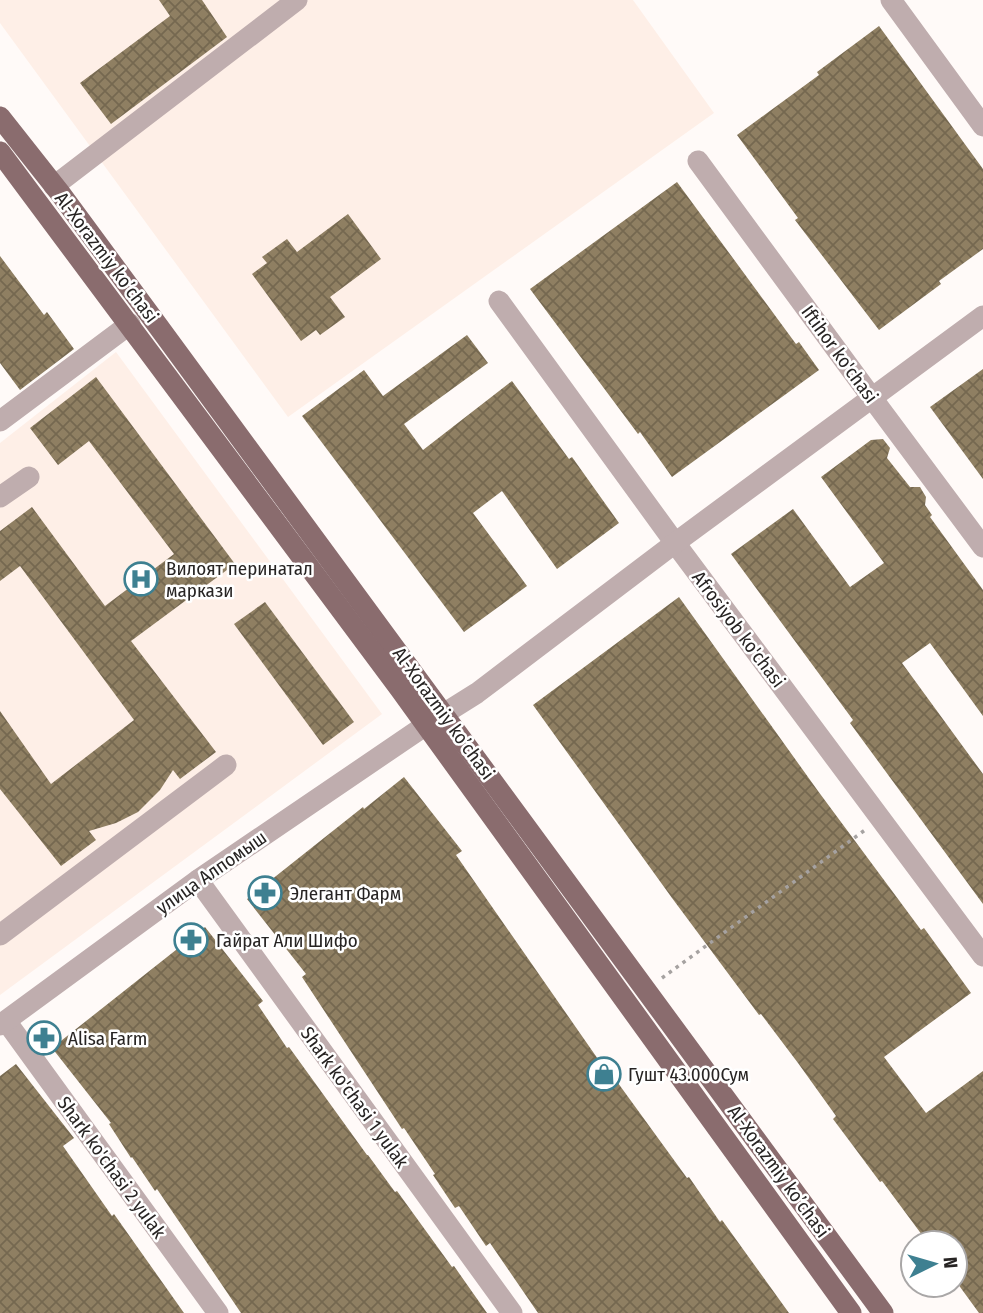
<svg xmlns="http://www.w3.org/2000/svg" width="983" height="1313" font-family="'Fira Sans Condensed',sans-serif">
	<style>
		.built { fill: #feefe7 }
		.building { fill: url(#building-cross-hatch) }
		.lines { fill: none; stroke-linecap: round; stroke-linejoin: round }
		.path { stroke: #a6a2a1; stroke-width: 3.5; stroke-dasharray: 3.5 5; stroke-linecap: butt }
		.minor { stroke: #bfadae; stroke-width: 21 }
		.major { stroke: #8a6c6e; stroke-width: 21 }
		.labels { text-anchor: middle; stroke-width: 5; stroke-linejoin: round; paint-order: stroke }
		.street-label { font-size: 19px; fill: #272423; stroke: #fff }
		.poi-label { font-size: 19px; fill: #272423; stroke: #fff; text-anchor: start }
	</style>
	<defs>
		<pattern id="building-cross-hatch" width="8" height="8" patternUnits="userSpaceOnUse" patternTransform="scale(1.75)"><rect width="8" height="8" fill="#8f7f62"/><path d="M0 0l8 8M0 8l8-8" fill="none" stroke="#756850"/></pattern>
	</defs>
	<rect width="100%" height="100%" fill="#fffaf8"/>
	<!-- built -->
	<g class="built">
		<polygon points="0,0 633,0 714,113 288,417 0,23"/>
		<polygon points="116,352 382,714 0,995 0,443"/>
	</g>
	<!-- building -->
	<g class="building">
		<polygon points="159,0 202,0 227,37 111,124 80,83 170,16"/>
		<polygon points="879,26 983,169 983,249 939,281 941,284 879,330 795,220 798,218 737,135 819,75 817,72"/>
		<polygon points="677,182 796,344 799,342 819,370 672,477 640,432 638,434 530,289"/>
		<polygon points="348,214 381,259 330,297 345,317 320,335 316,330 301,341 252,274 267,263 262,257 287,239 297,252"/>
		<polygon points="0,256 44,315 47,312 74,349 20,390 0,363"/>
		<polygon points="467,335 488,363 404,424 423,450 512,381 569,459 572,457 619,523 557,569 502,491 473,513 527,586 464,632 302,416 364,370 383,396"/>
		<polygon points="983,369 983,479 930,407"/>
		<polygon points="96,377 235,564 131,641 216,752 180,779 173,770 160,790 138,812 116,823 89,831 96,840 61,866 0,789 0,711 51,784 134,720 20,566 0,581 0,531 32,507 105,606 174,554 89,441 58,465 30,428"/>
		<polygon points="883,439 890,448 887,458 910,487 920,487 926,497 925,505 932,515 930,517 983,590 983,716 930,643 902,663 983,774 983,904 850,723 853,720 731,554 793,509 850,587 884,563 821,477 871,440"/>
		<polygon points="679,597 818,791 921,930 924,928 971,993 884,1057 926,1113 983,1071 983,1313 979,1313 955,1280 955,1243 928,1243 882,1181 880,1182 854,1147 833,1119 836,1116 798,1063 761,1014 759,1015 672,898 533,705"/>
		<polygon points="265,602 354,722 323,745 234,624"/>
		<polygon points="404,777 462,851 456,855 600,1062 602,1061 687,1178 689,1177 720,1222 722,1220 789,1313 538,1313 490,1243 486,1246 459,1206 455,1208 433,1175 435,1174 404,1128 402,1129 302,977 306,974 247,899 363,807 364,809"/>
		<polygon points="205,927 263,1001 258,1005 287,1048 289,1047 367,1155 368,1155 395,1192 397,1191 452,1267 454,1266 487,1313 241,1313 157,1189 155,1191 132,1157 131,1158 109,1124 111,1123 52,1048"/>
		<polygon points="16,1064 74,1138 63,1146 112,1216 114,1214 184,1313 0,1313 0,1076"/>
	</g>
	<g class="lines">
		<!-- path -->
		<polyline class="path" points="662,978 865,830"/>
		<!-- minor -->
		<g class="minor">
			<polyline points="891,0 983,126"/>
			<polyline points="698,161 872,398 983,547"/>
			<polyline points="54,186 297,0"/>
			<polyline points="499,301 675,543 983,956"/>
			<polyline points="0,421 130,324"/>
			<polyline points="0,497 29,477"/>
			<polyline points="198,880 512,1313"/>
			<polyline points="0,935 226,765"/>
			<polyline points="6,1021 218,1313"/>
			<polyline points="0,1025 198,880 426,725 477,693 675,543 983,316"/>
		</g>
		<!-- major -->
		<g class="major">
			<polyline points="0,117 60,193 147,311 883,1313"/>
			<polyline points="0,152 400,689 851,1313"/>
		</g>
	</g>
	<!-- icons -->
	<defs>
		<symbol id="hospital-ring" viewBox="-11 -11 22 22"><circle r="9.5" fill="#fff" stroke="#3e8091" stroke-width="1.5"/><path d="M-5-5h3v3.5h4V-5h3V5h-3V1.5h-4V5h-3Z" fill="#3e8091"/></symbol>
		<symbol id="pharmacy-ring" viewBox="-11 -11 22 22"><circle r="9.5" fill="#fff" stroke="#3e8091" stroke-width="1.5"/><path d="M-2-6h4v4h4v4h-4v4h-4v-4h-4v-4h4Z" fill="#3e8091"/></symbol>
		<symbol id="shop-ring" viewBox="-11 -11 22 22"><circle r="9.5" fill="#fff" stroke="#3e8091" stroke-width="1.5"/><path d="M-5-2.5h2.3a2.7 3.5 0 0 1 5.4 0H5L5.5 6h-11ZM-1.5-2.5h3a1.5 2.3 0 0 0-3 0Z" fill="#3e8091"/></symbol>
	</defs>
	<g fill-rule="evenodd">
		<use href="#hospital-ring" x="122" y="560" width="38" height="38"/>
		<use href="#pharmacy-ring" x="246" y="874" width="38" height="38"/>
		<use href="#pharmacy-ring" x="172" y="921" width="38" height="38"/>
		<use href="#pharmacy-ring" x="25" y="1019" width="38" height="38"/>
		<use href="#shop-ring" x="585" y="1055" width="38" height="38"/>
	</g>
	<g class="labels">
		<!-- street labels -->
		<g class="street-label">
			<text transform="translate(107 257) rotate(53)" y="7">Al-Xorazmiy ko’chasi</text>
			<text transform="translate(840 354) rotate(54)" y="7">Iftihor ko'chasi</text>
			<text transform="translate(739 629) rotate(53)" y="7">Afrosiyob ko'chasi</text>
			<text transform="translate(444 713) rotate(54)" y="7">Al-Xorazmiy ko’chasi</text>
			<text transform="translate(211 872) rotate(-35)" y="7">улица Алпомыш</text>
			<text transform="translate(355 1097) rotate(54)" y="7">Shark ko'chasi 1 yulak</text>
			<text transform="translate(112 1167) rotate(54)" y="7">Shark ko'chasi 2 yulak</text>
			<text transform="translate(779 1171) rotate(54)" y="7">Al-Xorazmiy ko’chasi</text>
		</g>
		<!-- poi labels -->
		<g class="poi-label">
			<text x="166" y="575">Вилоят перинатал<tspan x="166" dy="22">маркази</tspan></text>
			<text x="290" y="900">Элегант Фарм</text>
			<text x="216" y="947">Гайрат Али Шифо</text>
			<text x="68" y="1045">Alisa Farm</text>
			<text x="628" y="1081">Гушт 43.000Сум</text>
		</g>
	</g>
	<!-- north arrow -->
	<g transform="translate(934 1264) rotate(85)"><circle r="33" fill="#ffffff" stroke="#a9a7a7" stroke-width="2"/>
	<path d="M0-5L12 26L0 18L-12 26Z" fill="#3e8091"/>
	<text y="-10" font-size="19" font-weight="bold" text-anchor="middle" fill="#272423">N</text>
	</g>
</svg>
